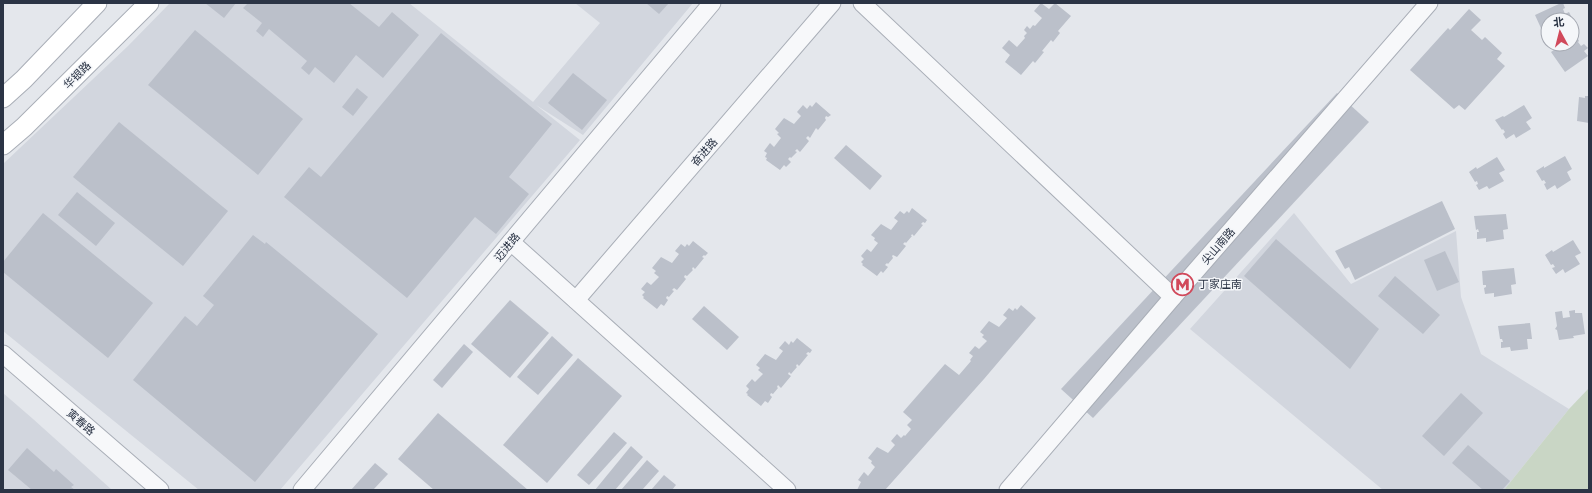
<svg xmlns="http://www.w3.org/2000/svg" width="1592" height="493" font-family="'Titillium Web','Noto Sans SC',sans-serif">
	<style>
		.built { fill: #d2d6de }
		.green { fill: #c9d6c5 }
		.building { fill: #bbc0ca }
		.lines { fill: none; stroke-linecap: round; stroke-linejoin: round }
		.tertiary-casing { stroke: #a9aeb7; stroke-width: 19 }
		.secondary-casing { stroke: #a9aeb7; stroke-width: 21 }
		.tertiary { stroke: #f7f8fa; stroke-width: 17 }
		.secondary { stroke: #fff; stroke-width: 19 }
		.labels { text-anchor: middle; stroke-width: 3; stroke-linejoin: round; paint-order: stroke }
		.street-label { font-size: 11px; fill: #2b3445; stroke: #f4f6f9 }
		.poi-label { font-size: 11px; fill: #2b3445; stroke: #f4f6f9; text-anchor: start }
	</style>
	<rect width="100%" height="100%" fill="#e4e7ec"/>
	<!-- built -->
	<g class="built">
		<polygon points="170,3 409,3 533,102 600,23 575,3 693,3 583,135 536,105 580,140 280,490 199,490 3,331 3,164 128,46"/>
		<polygon points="1294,213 1351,284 1456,231 1461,297 1481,354 1569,409 1504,490 1383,490 1190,329"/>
		<polygon points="3,393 33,419 112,490 3,490"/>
	</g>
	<!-- green -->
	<polygon class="green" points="1589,388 1589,490 1504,490 1569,409"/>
	<!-- building -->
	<g class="building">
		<polygon points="205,3 236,3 224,18"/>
		<polygon points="248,3 349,3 379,27 392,12 419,35 383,78 356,55 334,83 315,67 309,75 301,68 307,61 269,29 263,37 256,31 262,23 243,8"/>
		<polygon points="646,3 669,3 659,14"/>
		<polygon points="1041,3 1049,9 1055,3 1071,16 1058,31 1060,33 1053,42 1051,40 1042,51 1044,52 1035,63 1033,61 1021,75 1005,62 1010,55 1002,48 1009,40 1017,47 1025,38 1024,36 1027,33 1024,30 1027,26 1030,29 1033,25 1035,26 1042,18 1034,11"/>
		<polygon points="1561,3 1563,3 1565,8 1563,9 1565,14 1569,12 1572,18 1568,20 1548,20 1548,36 1545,37 1535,15"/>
		<polygon points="1469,9 1481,20 1471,30 1482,40 1485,37 1502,53 1497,59 1505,66 1465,110 1459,105 1454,109 1410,70 1448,28 1450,30"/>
		<polygon points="195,30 303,119 258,175 148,85"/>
		<polygon points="441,33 552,124 509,177 529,194 496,234 475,217 407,298 284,197 309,167 321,177"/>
		<polygon points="1576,35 1579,41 1578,42 1581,46 1584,44 1588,48 1584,51 1588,56 1565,72 1551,52 1563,44 1572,44 1572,38"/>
		<polygon points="573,73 607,100 582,130 548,103"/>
		<polygon points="357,88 368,97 353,116 342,107"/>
		<polygon points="1337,93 1369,122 1093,418 1061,389"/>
		<polygon points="1585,96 1589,96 1589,123 1577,121 1579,97 1585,98"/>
		<polygon points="816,102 831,115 828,117 826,116 825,118 826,120 818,130 816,128 810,138 808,136 806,138 809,141 800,152 797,149 795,151 797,152 791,158 790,157 788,159 791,162 786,167 784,165 780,170 766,160 767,158 765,157 767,153 764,151 770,143 774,147 781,138 777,134 779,133 775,129 784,118 794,124 801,116 797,112 803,105 807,109 810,105 812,107"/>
		<polygon points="1524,105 1532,118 1526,122 1531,129 1516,138 1514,134 1506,139 1503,134 1505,132 1503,129 1502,130 1495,120 1503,116 1504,117"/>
		<polygon points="119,122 228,211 183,266 73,177"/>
		<polygon points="846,145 882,176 870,190 834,158"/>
		<polygon points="1565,156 1572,169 1567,172 1571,180 1557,189 1555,185 1547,190 1544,184 1546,183 1544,180 1542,181 1536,171 1544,166 1544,168"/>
		<polygon points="1497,157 1505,170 1499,173 1504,181 1489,189 1487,186 1479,190 1476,185 1478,184 1477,181 1475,182 1469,172 1476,167 1477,169"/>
		<polygon points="77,192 115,223 96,246 58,215"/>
		<polygon points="1442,201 1455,229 1355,280 1349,267 1345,269 1335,251"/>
		<polygon points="912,208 927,220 925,223 923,222 921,224 923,225 914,236 912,234 911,236 912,236 906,243 905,242 903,244 906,246 897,257 893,255 892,256 893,258 888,264 887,263 885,265 888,267 883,273 881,271 877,276 862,265 863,264 861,262 864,259 861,256 867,249 871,252 878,243 874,240 875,238 871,235 881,224 891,230 898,221 894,218 900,211 904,214 907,211 909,213"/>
		<polygon points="43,213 153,303 108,358 3,272 3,262"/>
		<polygon points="1506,214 1508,229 1503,230 1504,239 1486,242 1486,238 1477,239 1477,232 1479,232 1478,229 1476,230 1474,216"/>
		<polygon points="253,235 265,244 266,242 378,334 255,482 133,380 185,316 197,326 214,305 203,296"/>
		<polygon points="1276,239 1379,329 1350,369 1244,276"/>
		<polygon points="1573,240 1581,253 1575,256 1580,264 1565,273 1563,269 1556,274 1552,268 1555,267 1553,264 1551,265 1545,255 1552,250 1553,252"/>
		<polygon points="693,241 708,253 705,256 704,255 702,257 704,258 695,269 693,267 692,269 693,270 687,276 685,275 684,277 686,279 677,290 674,288 672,290 674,291 669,297 667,296 666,298 668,300 664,306 661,304 657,309 643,298 644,297 642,295 645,292 641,289 647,282 651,285 659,277 654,273 656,271 652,268 661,257 672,263 679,254 675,251 681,244 685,247 687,244 689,246"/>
		<polygon points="1445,251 1459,282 1437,291 1424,260"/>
		<polygon points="1514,268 1516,284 1511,285 1512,294 1494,297 1494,293 1485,294 1484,288 1486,287 1486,285 1483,285 1482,271"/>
		<polygon points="1395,276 1440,315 1423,334 1378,296"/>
		<polygon points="510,300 549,333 510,378 471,344"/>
		<polygon points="1021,305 1036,318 984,379 885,490 857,490 861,482 858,480 864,472 868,476 875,467 871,463 872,461 868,458 877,447 888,453 895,445 891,441 897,434 901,438 904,435 905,436 911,429 907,425 912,420 903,412 945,364 959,375 971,361 970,360 973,356 969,353 975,346 979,349 987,341 982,337 984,335 980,332 989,321 999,327 1007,318 1003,315 1009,308 1013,311 1015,308 1017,310"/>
		<polygon points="704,306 739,337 727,350 692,319"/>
		<polygon points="1575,310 1575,313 1582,313 1585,334 1573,336 1574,338 1559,340 1557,330 1555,329 1557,326 1555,312 1562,311 1563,318 1570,317 1569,311"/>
		<polygon points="1530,323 1532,339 1527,339 1528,349 1511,351 1510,347 1501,348 1501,342 1503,342 1502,339 1500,339 1498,326"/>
		<polygon points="552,336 573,355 538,395 517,377"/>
		<polygon points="797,338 812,350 810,353 808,352 806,354 808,355 799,366 797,364 796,366 797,367 791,374 789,372 788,374 791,376 781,388 778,385 777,387 778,388 773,394 771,393 770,395 772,397 768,403 765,401 761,406 747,395 748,394 746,393 749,389 746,386 752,379 755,382 763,374 758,370 760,368 756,365 765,354 776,360 783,351 779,348 785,341 789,345 791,341 793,343"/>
		<polygon points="464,344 473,352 442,388 433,380"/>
		<polygon points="578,358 622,396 547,483 503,445"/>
		<polygon points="1461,393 1483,413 1444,456 1422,436"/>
		<polygon points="438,413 528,490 434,490 398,459"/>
		<polygon points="614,432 627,443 589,485 577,475"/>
		<polygon points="1468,445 1510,481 1502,490 1483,490 1452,463"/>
		<polygon points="631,446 643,457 615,490 595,490"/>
		<polygon points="27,448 54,472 56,469 74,485 71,487 75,490 32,490 8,470"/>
		<polygon points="647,460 659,471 642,490 621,490"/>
		<polygon points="375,463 388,474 373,490 351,490"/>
		<polygon points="664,475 676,485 672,490 651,490"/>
	</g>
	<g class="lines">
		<defs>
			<g id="tertiary">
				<polyline points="862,3 1173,297"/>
				<polyline points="511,242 787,490"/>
				<polyline points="576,300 832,3"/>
				<polyline points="3,354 160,490"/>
				<polyline points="302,490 712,3"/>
				<polyline points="1008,490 1173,297 1429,3"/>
			</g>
			<g id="secondary">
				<polyline points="3,98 24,79 97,3"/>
				<polyline points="3,145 24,127 149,3"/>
			</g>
		</defs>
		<!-- tertiary casing -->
		<use href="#tertiary" class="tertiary-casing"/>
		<!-- secondary casing -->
		<use href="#secondary" class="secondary-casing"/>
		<!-- tertiary -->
		<use href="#tertiary" class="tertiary"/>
		<!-- secondary -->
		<use href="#secondary" class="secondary"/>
	</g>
	<!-- icons -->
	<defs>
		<symbol id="metro-ring" viewBox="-11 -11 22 22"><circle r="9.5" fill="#f4f6f9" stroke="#d1495b" stroke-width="1.5"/><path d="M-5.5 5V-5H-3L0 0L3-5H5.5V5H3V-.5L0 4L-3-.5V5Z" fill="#d1495b"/></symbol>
	</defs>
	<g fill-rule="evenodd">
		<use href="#metro-ring" x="1170" y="272" width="25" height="25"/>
	</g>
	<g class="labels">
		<!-- street labels -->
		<g class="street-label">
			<text transform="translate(77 75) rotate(-45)" y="4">华银路</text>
			<text transform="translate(704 152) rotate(-49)" y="4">奋进路</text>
			<text transform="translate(1218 246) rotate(-49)" y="4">尖山南路</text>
			<text transform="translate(507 247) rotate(-50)" y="4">迈进路</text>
			<text transform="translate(81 422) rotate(41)" y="4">寅春路</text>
		</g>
		<!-- poi labels -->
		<g class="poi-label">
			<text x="1198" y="288">丁家庄南</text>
		</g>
	</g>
	<!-- border -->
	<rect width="1592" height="493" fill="none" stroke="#2b3445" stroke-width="8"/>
	<!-- north arrow -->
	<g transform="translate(1560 32) rotate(353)"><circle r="19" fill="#f4f6f9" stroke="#a4a8b1"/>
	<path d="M0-3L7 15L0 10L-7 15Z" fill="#d1495b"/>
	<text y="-6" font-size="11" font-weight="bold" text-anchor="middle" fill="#2b3445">北</text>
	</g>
</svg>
